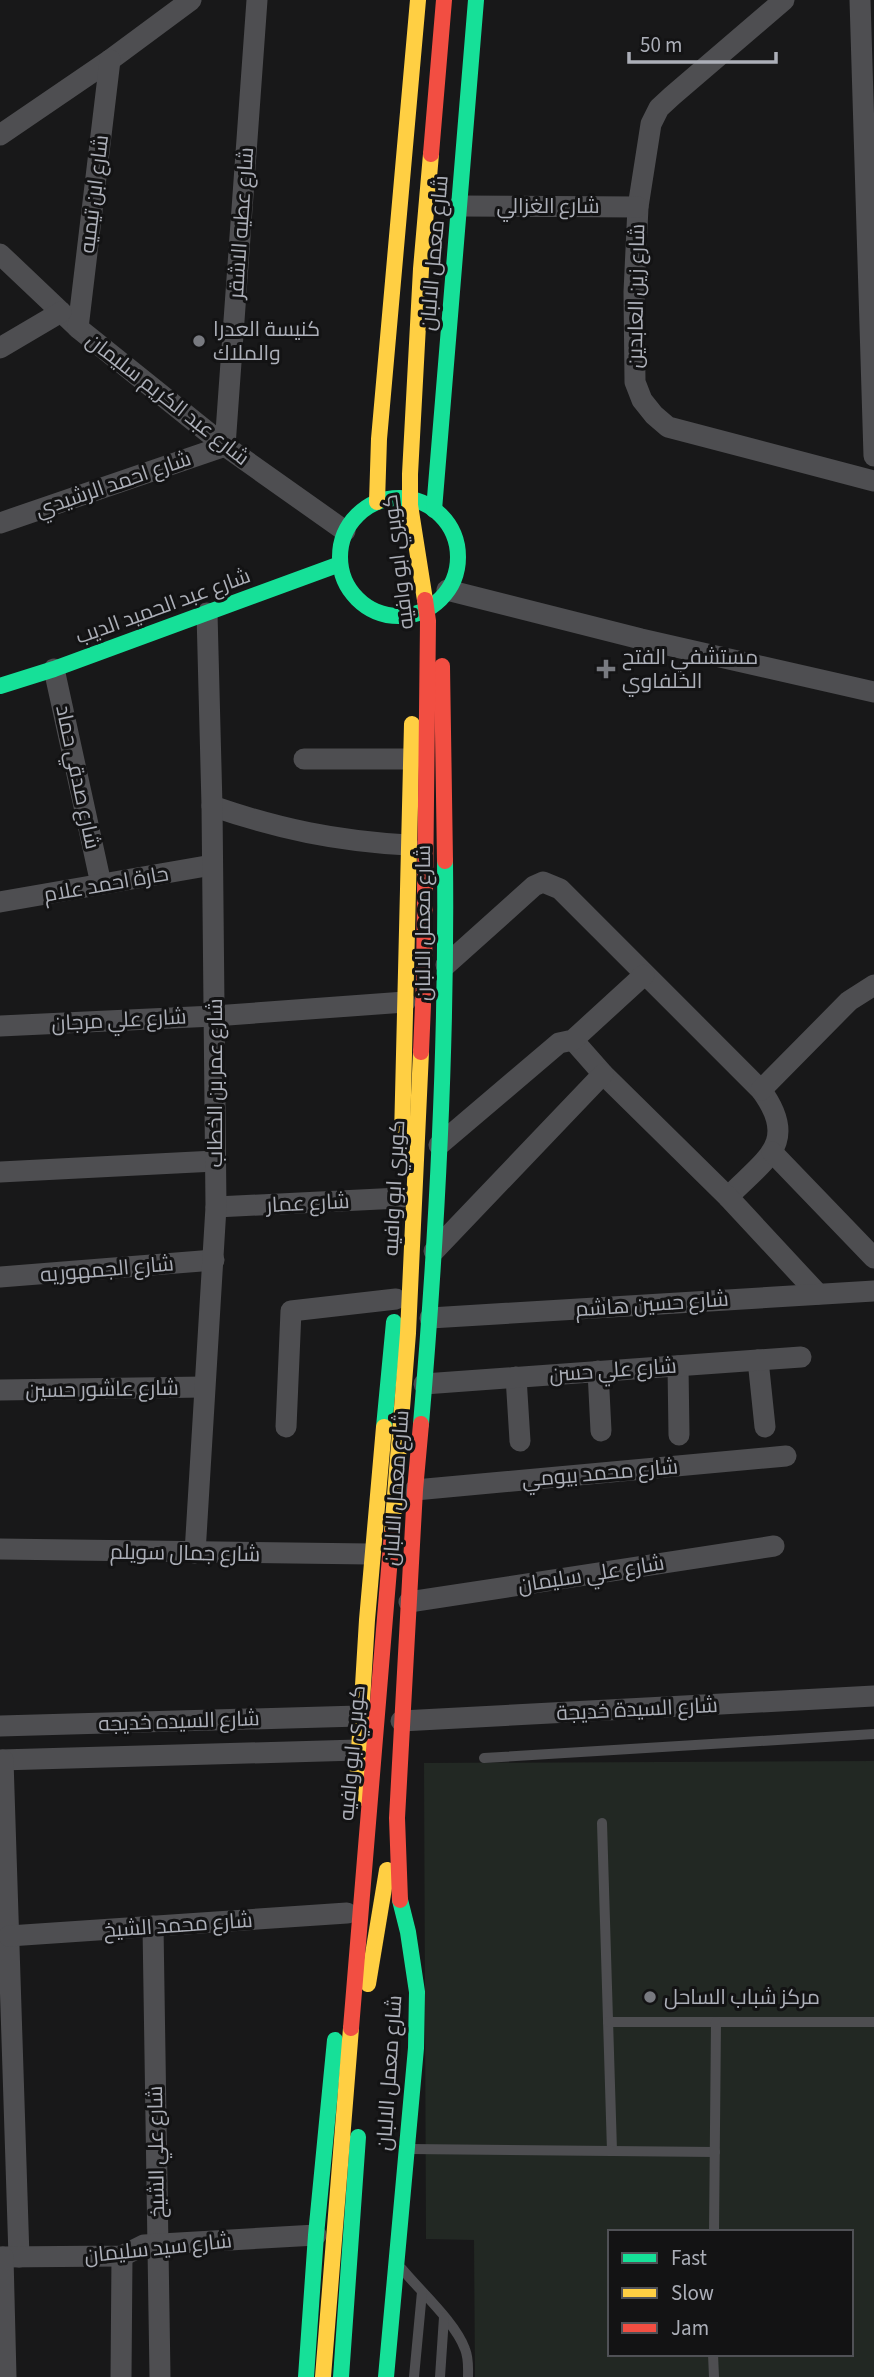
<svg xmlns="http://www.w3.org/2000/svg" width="874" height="2377" font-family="'Source Sans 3',Cairo,sans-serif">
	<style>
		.green { fill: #222823; fill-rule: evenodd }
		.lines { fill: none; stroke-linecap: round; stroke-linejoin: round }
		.lane { stroke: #4e4e51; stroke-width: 10 }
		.street { stroke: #4e4e51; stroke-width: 21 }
		.fast { stroke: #16e098; stroke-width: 16 }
		.slow { stroke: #ffcf43; stroke-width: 16 }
		.jam { stroke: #f24e42; stroke-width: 16 }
		.slow-bridge { stroke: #ffcf43; stroke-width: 16 }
		.jam-bridge { stroke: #f24e42; stroke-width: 16 }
		.poi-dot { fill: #787a80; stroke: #131314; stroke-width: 2.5 }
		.labels { text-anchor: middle; stroke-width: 6; stroke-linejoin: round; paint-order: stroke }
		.street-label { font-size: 21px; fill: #acafb8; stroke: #131314 }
		.poi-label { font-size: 21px; fill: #acafb8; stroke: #131314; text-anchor: start }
	</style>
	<rect width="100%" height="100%" fill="#181819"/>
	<!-- green -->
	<path class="green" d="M 874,1761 L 874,2377 L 475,2377 L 474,2240 L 426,2239 L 424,1763 ZM 610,2232 L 851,2232 L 851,2354 L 610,2354 Z"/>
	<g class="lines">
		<!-- lane -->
		<g class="lane">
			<polyline points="484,1758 874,1734"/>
			<polyline points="602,1823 612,2151"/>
			<polyline points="608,2022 874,2022"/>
			<polyline points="409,2149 715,2152"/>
			<polyline points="714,2232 716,2022"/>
			<path d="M 402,2269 C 421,2292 455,2322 465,2349 C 469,2359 468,2367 468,2377"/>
			<polyline points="713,2354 714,2377"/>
			<polyline points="414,2377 422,2292"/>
			<polyline points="440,2377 444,2317"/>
		</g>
		<!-- street -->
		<g class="street">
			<polyline points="784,0 672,96 659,108 651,124 638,207 634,292 635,382 642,400 654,415 668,427 874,481"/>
			<polyline points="860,0 874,456"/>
			<polyline points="0,135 110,60 191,0"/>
			<polyline points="459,206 638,207"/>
			<polyline points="0,254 78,328 225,446 345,531"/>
			<polyline points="78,328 110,60"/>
			<polyline points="0,348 61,312"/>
			<polyline points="0,523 225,446 257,0"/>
			<polyline points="447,590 641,639 874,692"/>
			<polyline points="54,669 101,884"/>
			<polyline points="304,759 411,759"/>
			<path d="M 212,806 C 279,829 336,841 408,845"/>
			<polyline points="0,902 212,865"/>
			<path d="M 446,965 L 534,886 L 543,882 L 560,889 L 761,1090 C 800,1143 765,1159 728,1197"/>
			<polyline points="0,1026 214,1016 405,1002"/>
			<polyline points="573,1040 603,1074 728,1197 818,1294"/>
			<polyline points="761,1090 849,1001 874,985"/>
			<polyline points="439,1145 559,1043 573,1040 644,975"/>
			<polyline points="772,1152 874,1258"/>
			<polyline points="0,1172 215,1161"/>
			<polyline points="216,1207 400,1198"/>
			<polyline points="434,1251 603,1074"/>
			<polyline points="0,1277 214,1260"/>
			<polyline points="430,1318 874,1291"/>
			<polyline points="758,1360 765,1427"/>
			<polyline points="678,1366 679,1435"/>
			<polyline points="598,1371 601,1431"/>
			<polyline points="516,1377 520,1441"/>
			<polyline points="424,1384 801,1357"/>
			<polyline points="0,1390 204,1387"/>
			<polyline points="286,1427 291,1311 396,1299"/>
			<polyline points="415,1490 786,1456"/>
			<polyline points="0,1549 370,1554"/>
			<polyline points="195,1553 216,1207 212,806 207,613"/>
			<polyline points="409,1602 774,1546"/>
			<polyline points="401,1721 874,1696"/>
			<polyline points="0,1726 359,1716"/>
			<polyline points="0,1760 358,1750"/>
			<polyline points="3,1760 19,2257"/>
			<polyline points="153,1926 160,2377"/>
			<polyline points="9,1936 347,1913"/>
			<polyline points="0,2257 122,2256 144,2245 316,2235"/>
			<polyline points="3,2257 6,2377"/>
			<polyline points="121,2377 122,2256"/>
		</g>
		<!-- fast -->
		<g class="fast">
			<circle cx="399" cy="557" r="59"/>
			<polyline points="434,510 476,0"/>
			<polyline points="0,686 54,669 340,564"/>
			<path d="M 421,1424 C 437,1236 447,1049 445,861"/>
			<polyline points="384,1427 394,1322"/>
			<polyline points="306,2377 316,2235 335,2040"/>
			<polyline points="341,2377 358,2137"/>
			<polyline points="386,2377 416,2048 417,1992 408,1932 400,1900"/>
		</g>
		<!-- slow -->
		<g class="slow">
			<polyline points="377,502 379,439 418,0"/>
			<polyline points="402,1137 412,724"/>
			<polyline points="356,1800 367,1620 384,1427"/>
			<polyline points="368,1984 387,1870"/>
		</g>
		<!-- jam -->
		<g class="jam">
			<polyline points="442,666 445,861"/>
			<polyline points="400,1900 397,1818 415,1490 421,1424"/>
		</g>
		<!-- slow-bridge -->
		<g class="slow-bridge">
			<polyline points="425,600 410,505 410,474 421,269 431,154"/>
			<polyline points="392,1533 408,1333 421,1052"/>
			<polyline points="323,2377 351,2028"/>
		</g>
		<!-- jam-bridge -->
		<g class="jam-bridge">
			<polyline points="431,154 444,0"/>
			<polyline points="421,1052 424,981 428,621 425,600"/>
			<polyline points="351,2028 392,1533"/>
		</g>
	</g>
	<!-- markers -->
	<g class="poi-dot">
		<circle cx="199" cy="341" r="7"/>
		<path d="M602.5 658.5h7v7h7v7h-7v7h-7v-7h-7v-7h7z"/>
		<circle cx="650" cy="1997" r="7"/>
	</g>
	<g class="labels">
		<!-- street labels -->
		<g class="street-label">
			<text transform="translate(94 194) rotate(-83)" y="7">شارع ابن تيميه</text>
			<text x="548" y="213">شارع الغزالي</text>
			<text transform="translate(241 223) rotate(-86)" y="7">شارع عطيه الاشقر</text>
			<text transform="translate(434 253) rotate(-85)" y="7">شارع معمل الالبان</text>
			<text transform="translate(636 296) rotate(-89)" y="7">شارع زين العابدين</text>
			<text transform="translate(168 399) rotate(38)" y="7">شارع عبد الكريم سليمان</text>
			<text transform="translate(113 484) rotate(-19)" y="7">شارع احمد الرشيدي</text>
			<text transform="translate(398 562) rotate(-97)" y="7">كوبري ابو وافيه</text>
			<text transform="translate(163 606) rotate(-20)" y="7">شارع عبد الحميد الديب</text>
			<text transform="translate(78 777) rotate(78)" y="7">شارع صدقي حماد</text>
			<text transform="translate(106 884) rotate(-10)" y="7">حارة احمد علام</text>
			<text transform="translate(423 923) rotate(-90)" y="7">شارع معمل الالبان</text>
			<text transform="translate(119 1020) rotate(-3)" y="7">شارع علي مرجان</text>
			<text transform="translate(215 1083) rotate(-90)" y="7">شارع عمر بن الخطاب</text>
			<text transform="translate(394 1188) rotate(-87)" y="7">كوبري ابو وافيه</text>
			<text transform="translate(308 1203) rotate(-3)" y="7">شارع عمار</text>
			<text transform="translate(107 1269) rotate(-5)" y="7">شارع الجمهوريه</text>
			<text transform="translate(652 1304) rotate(-4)" y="7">شارع حسين هاشم</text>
			<text transform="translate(613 1370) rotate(-4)" y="7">شارع علي حسن</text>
			<text transform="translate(102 1389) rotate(-1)" y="7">شارع عاشور حسين</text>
			<text transform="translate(600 1473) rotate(-5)" y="7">شارع محمد بيومي</text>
			<text transform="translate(396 1488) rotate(-86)" y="7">شارع معمل الالبان</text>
			<text transform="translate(185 1553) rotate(1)" y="7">شارع جمال سويلم</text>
			<text transform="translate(591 1574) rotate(-9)" y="7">شارع علي سليمان</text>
			<text transform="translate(637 1709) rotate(-3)" y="7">شارع السيدة خديجة</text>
			<text transform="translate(179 1721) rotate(-2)" y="7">شارع السيده خديجه</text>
			<text transform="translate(352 1753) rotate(-85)" y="7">كوبري ابو وافيه</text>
			<text transform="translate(178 1925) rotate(-4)" y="7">شارع محمد الشيخ</text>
			<text transform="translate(389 2073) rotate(-86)" y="7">شارع معمل الالبان</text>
			<text transform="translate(156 2152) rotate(-91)" y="7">شارع علي الشيخ</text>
			<text transform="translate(158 2248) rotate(-6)" y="7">شارع سيد سليمان</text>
		</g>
		<!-- poi labels -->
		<g class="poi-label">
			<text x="213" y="336">كنيسة العدرا<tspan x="213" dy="24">والملاك</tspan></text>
			<text x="622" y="664">مستشفي الفتح<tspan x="622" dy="24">الخلفاوي</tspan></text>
			<text x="664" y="2004">مركز شباب الساحل</text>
		</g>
	</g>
	<!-- legend -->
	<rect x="608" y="2230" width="245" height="126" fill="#131314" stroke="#505156" stroke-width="2"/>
	<rect x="622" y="2253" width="35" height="10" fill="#16e098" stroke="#505156" stroke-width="2"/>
	<text x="671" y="2265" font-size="21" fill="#acafb8">Fast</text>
	<rect x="622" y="2288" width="35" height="10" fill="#ffcf43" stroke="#505156" stroke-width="2"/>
	<text x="671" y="2300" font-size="21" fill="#acafb8">Slow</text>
	<rect x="622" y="2323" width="35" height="10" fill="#f24e42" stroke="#505156" stroke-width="2"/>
	<text x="671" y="2335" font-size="21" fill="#acafb8">Jam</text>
	<!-- scale -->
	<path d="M629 52v10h147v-10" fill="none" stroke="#acafb8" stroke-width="3.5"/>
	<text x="640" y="52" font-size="21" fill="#acafb8" stroke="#131314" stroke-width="5" paint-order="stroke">50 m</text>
</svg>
